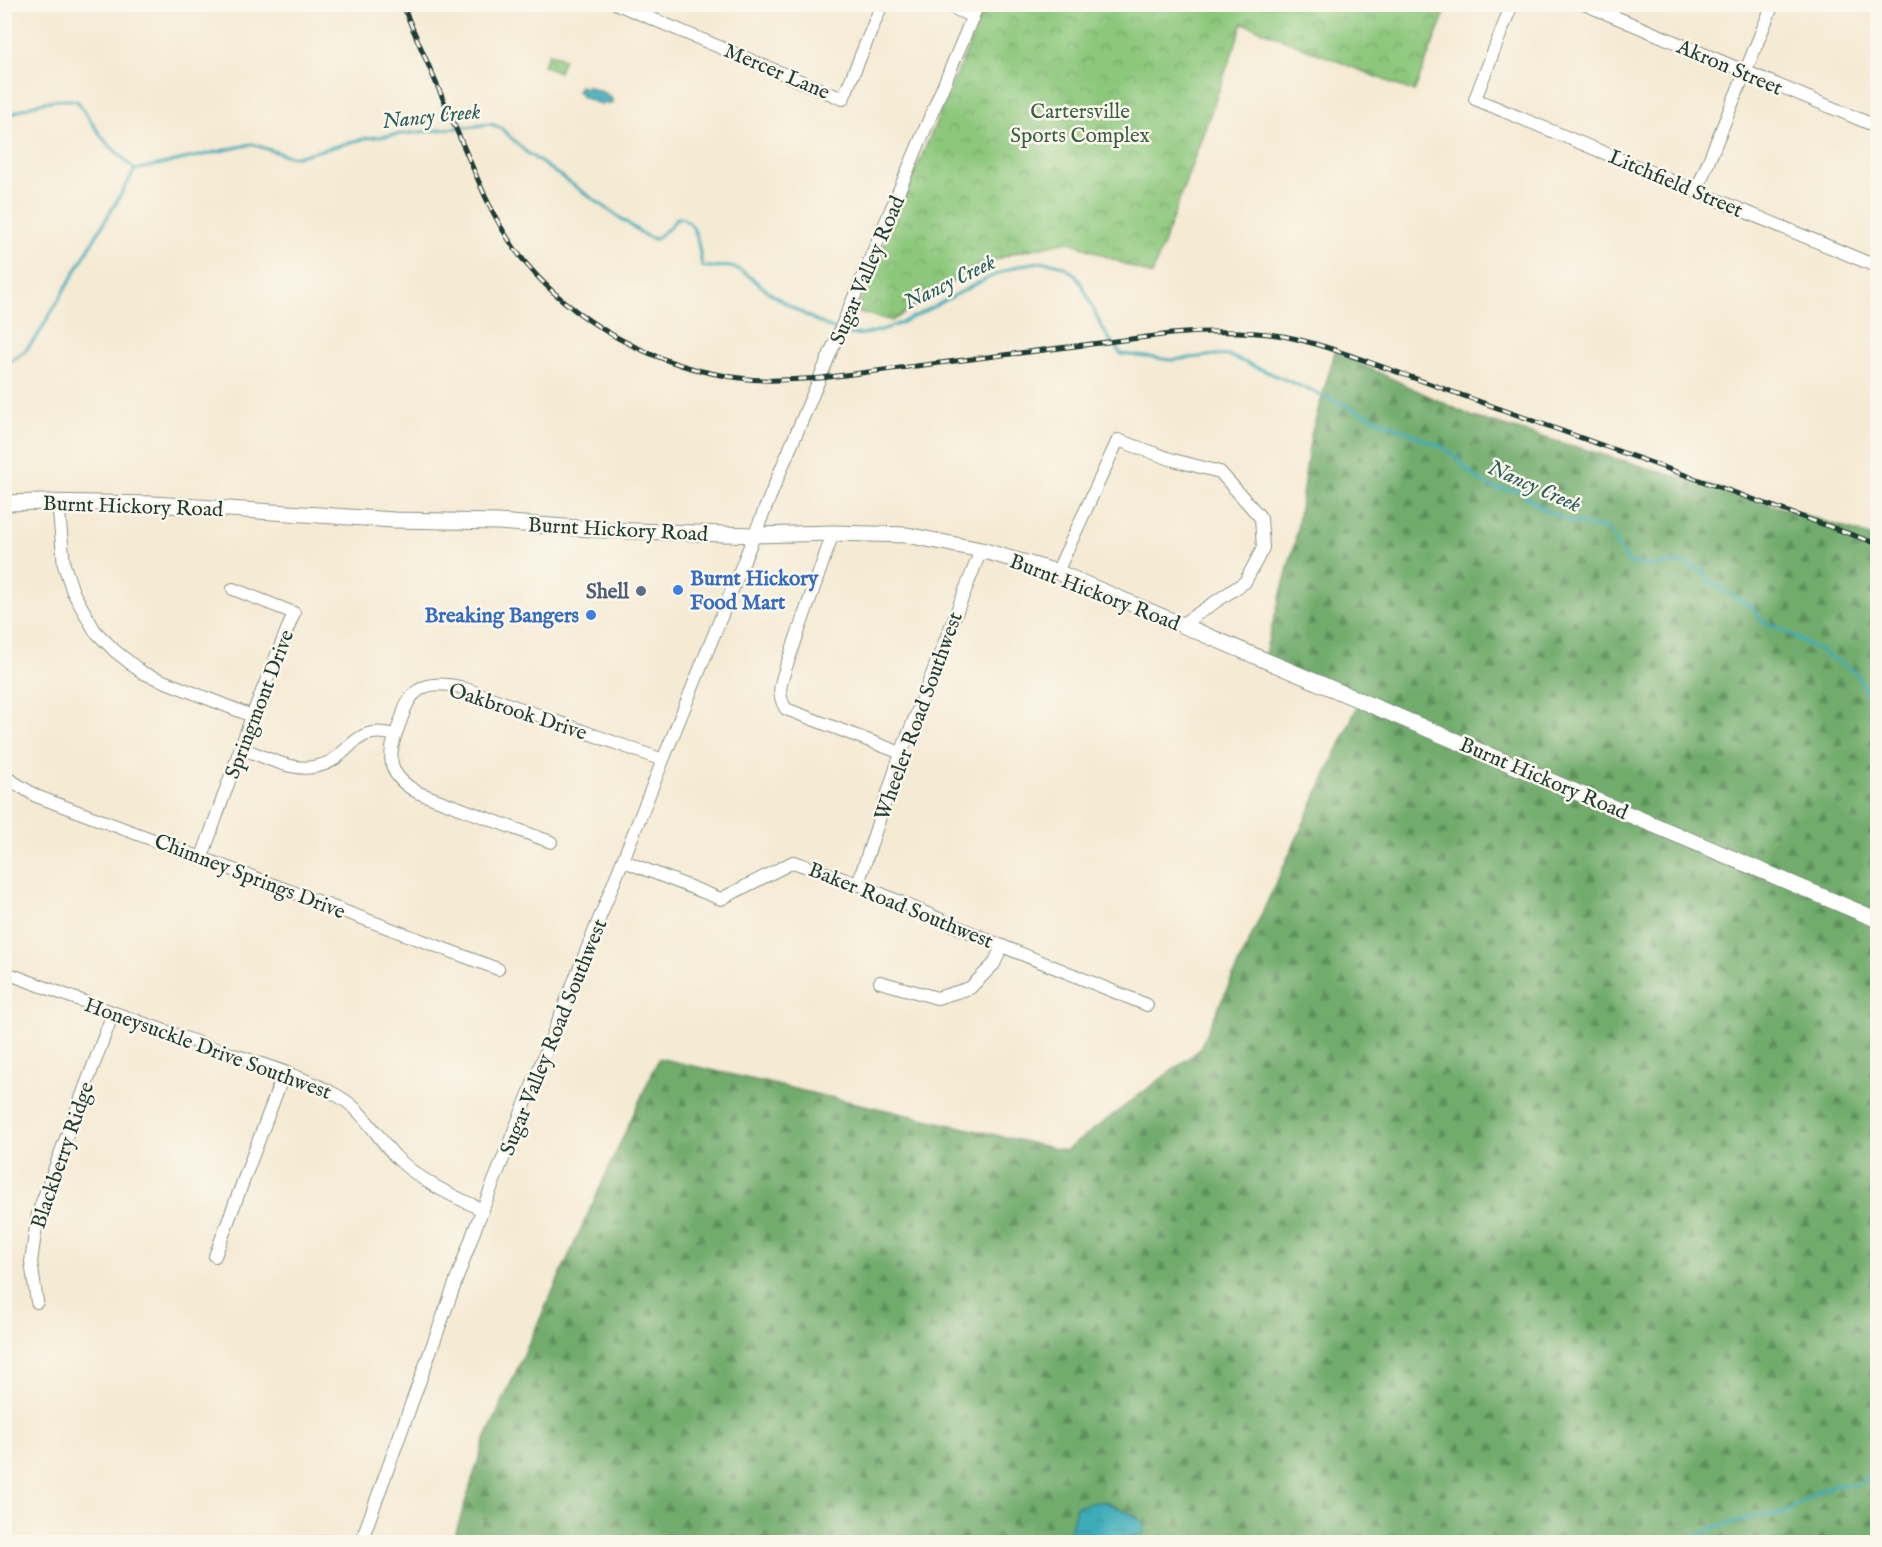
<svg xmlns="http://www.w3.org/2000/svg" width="1882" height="1547" font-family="'IM FELL English',serif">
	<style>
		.forest { fill: url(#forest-firs); stroke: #487450; stroke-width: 1.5 }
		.park { fill: url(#park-crowns); stroke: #568258; stroke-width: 1.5 }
		.water { fill: url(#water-ripples); stroke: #2e7476; stroke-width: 1.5 }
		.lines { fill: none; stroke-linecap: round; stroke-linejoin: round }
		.stream { stroke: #3dacb9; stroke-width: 3 }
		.minor-casing { stroke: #8a9484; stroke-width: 14 }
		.major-casing { stroke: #8a9484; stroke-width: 17 }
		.minor { stroke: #fff; stroke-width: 12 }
		.major { stroke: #fff; stroke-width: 15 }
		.rail-casing { stroke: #1f3d34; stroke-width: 5 }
		.rail { stroke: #fbf7ec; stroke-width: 3; stroke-dasharray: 9; stroke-linecap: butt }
		.shop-dot { fill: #3f7fe0; stroke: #fbf7ec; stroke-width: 2 }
		.service-dot { fill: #5c6f8a; stroke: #fbf7ec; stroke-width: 2 }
		.labels { text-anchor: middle; stroke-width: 5; stroke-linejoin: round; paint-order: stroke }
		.street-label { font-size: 21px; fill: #1f3d34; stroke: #fbf7ec }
		.park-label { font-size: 21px; fill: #3a6046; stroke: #fbf7ec }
		.shop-label { font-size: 21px; font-weight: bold; fill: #366cbe; stroke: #fbf7ec; text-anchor: start }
		.service-label { font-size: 21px; font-weight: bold; fill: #4e5e75; stroke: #fbf7ec; text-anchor: end }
		.water-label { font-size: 22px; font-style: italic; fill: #285e5c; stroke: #fbf7ec }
	</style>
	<defs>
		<pattern id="forest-firs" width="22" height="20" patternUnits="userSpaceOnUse" patternTransform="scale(1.5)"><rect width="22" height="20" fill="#71ac6c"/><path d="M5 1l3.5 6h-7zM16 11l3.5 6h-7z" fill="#5c8d5a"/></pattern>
		<pattern id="park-crowns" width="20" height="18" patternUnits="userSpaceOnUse" patternTransform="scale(1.5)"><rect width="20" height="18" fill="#8cc77c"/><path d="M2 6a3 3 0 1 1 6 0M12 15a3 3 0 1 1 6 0" fill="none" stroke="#72a366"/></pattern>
		<pattern id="water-ripples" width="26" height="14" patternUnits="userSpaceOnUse" patternTransform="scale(1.5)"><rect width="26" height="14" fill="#3dacb9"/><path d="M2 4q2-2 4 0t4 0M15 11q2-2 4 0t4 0" fill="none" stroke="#338d97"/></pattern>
	</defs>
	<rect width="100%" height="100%" fill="#fbf7ec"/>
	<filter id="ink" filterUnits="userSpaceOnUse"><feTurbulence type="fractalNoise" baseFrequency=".0167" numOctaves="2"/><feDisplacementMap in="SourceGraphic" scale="12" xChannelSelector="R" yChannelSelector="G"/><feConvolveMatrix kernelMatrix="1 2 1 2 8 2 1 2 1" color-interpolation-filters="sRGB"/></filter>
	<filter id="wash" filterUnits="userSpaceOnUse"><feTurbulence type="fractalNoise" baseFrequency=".008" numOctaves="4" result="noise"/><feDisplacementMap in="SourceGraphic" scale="24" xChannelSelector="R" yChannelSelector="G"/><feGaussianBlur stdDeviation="1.35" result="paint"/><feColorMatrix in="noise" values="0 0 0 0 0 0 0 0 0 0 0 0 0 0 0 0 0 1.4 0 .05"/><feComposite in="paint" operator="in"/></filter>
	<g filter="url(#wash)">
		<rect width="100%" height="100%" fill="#f5ead3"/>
		<!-- forest -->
		<polygon class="forest" points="1335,352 1473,417 1727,491 1877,538 1877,1542 453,1542 484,1442 659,1058 1065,1151 1199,1050 1360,701 1263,660 1295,542 1311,435"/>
		<!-- park -->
		<g class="park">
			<polygon points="986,5 986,4 1448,5 1414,92 1243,23 1152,275 1068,241 1014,253 973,268 892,321 856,311"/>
			<polygon points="549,53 564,59 559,72 543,65"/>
		</g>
		<!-- water -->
		<g class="water">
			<polygon points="580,86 585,88 587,86 607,94 607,96 612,98 612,103 609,105 604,103 602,105 583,97 577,91"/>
			<polygon points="1103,1501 1136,1516 1144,1524 1144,1534 1109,1542 1072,1542 1069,1538 1076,1506"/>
		</g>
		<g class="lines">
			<!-- stream -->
			<g class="stream">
				<path d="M 4,118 C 26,106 53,96 77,101 L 104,140 L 135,170"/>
				<path d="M 135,170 L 252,144 L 288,156 L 299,156 L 367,138 L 491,124 L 501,128 L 526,152 L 646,236 L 655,239 L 669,228 L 677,218 C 698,218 699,249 702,266 C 713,269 724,264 735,268 C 749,273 761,287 773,295 C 793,309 814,320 835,330"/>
				<path d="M 841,333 C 907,350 1018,227 1072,272 C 1084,281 1095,318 1105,332 C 1109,340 1116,347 1121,354 L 1172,360 L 1216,355 L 1230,356 L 1442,447 L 1456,457 L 1468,471 L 1483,483 L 1496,489 L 1518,490 L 1543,509 L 1570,522 L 1607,529 L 1629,563 L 1658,566 L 1674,563 L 1687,564 L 1703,572 L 1710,582 L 1752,607 L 1761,620 L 1789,633 L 1854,671 L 1863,685 L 1878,718"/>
				<polyline points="4,365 25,351 38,335 135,170"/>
				<polyline points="1685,1542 1718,1526 1756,1516 1783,1514 1818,1491 1836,1485 1854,1485 1864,1481 1878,1468"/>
			</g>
		</g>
	</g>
	<g filter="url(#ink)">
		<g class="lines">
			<defs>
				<g id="minor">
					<polyline points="617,4 843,99 882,4"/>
					<polyline points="945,4 973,17"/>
					<polyline points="1512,4 1475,99 1878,267"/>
					<polyline points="1584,4 1878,127"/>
					<polyline points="1696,192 1773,4"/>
					<polyline points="58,502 64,565 73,592 95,631 115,651 143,673 252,716"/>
					<path d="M 833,533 L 785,670 C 780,685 777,695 786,709 L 901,753"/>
					<polyline points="1057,572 1118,440 1173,460 1220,472 1261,518 1263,548 1245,582 1181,625"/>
					<path d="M 241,748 C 263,756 290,771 313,767 C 352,762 349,722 395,735"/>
					<polyline points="4,776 36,796 498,969"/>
					<path d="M 551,842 L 419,793 C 381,773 389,751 402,717 C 405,707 409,696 419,690 C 430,682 447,684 460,687 L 663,760"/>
					<polyline points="202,857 252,716 294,613 233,589"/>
					<polyline points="624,861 721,899 793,862 858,884 1002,946 1147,1005"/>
					<polyline points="858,884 901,753 981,550"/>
					<path d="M 4,972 C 73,998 142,1023 210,1047 C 251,1061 301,1075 338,1096 C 363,1110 375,1134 394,1155 C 419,1181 451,1195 483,1210"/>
					<polyline points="880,982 937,998 970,988 994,964 1002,946"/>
					<polyline points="215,1256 284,1073"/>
					<polyline points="37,1302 31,1262 38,1213 113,1013"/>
					<polyline points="361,1542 476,1226 663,760 780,472 978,4"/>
				</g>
				<polyline id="major" points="4,503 42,502 152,504 394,520 498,522 605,530 754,535 833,533 907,535 981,550 1057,572 1878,920"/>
			</defs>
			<!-- minor casing -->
			<use href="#minor" class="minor-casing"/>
			<!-- major casing -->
			<use href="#major" class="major-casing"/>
			<!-- minor -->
			<use href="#minor" class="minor"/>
			<!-- major -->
			<use href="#major" class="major"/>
			<defs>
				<path id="rail" d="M 402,4 L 485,196 C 494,215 504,234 517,252 C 570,323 660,370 748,379 C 772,382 797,379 821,378 L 1171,334 C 1208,331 1246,330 1283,336 C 1313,342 1341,352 1369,362 L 1878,544"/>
			</defs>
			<!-- rail casing -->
			<use href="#rail" class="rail-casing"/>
			<!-- rail -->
			<use href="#rail" class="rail"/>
		</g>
	</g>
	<!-- markers -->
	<g class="shop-dot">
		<circle cx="678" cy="590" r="6"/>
		<circle cx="591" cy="615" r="6"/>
	</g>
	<circle class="service-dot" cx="641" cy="591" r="6"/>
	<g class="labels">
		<!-- street labels -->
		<g class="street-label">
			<text transform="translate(1730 67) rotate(23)" y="7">Akron Street</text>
			<text transform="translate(777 71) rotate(23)" y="7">Mercer Lane</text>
			<text transform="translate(1676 183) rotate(23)" y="7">Litchfield Street</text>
			<text transform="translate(867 270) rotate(-67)" y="7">Sugar Valley Road</text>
			<text transform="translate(133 506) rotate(2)" y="7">Burnt Hickory Road</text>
			<text transform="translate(618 529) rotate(3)" y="7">Burnt Hickory Road</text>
			<text transform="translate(1095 592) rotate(21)" y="7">Burnt Hickory Road</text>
			<text transform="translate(259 704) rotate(-69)" y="7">Springmont Drive</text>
			<text transform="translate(518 711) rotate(18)" y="7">Oakbrook Drive</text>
			<text transform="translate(918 716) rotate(-70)" y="7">Wheeler Road Southwest</text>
			<text transform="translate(1544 778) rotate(23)" y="7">Burnt Hickory Road</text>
			<text transform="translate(250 876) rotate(21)" y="7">Chimney Springs Drive</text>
			<text transform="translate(901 905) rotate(22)" y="7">Baker Road Southwest</text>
			<text transform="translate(553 1037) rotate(-68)" y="7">Sugar Valley Road Southwest</text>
			<text transform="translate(208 1048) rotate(20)" y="7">Honeysuckle Drive Southwest</text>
			<text transform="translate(62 1155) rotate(-71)" y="7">Blackberry Ridge</text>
		</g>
		<!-- park labels -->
		<g class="park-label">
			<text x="1080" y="118">Cartersville<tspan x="1080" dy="24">Sports Complex</tspan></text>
		</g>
		<!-- shop labels -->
		<g class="shop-label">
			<text x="690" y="585">Burnt Hickory<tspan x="690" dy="24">Food Mart</tspan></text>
			<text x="579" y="622" text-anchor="end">Breaking Bangers</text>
		</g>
		<!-- service labels -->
		<g class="service-label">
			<text x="629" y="598">Shell</text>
		</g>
		<!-- water labels -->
		<g class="water-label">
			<text transform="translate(431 115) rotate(-6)" y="8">Nancy Creek</text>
			<text transform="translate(949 281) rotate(-26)" y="8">Nancy Creek</text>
			<text transform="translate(1535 485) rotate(24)" y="8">Nancy Creek</text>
		</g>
	</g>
	<!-- margin -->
	<rect width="1882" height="1547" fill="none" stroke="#fbf7ec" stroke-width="24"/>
</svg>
